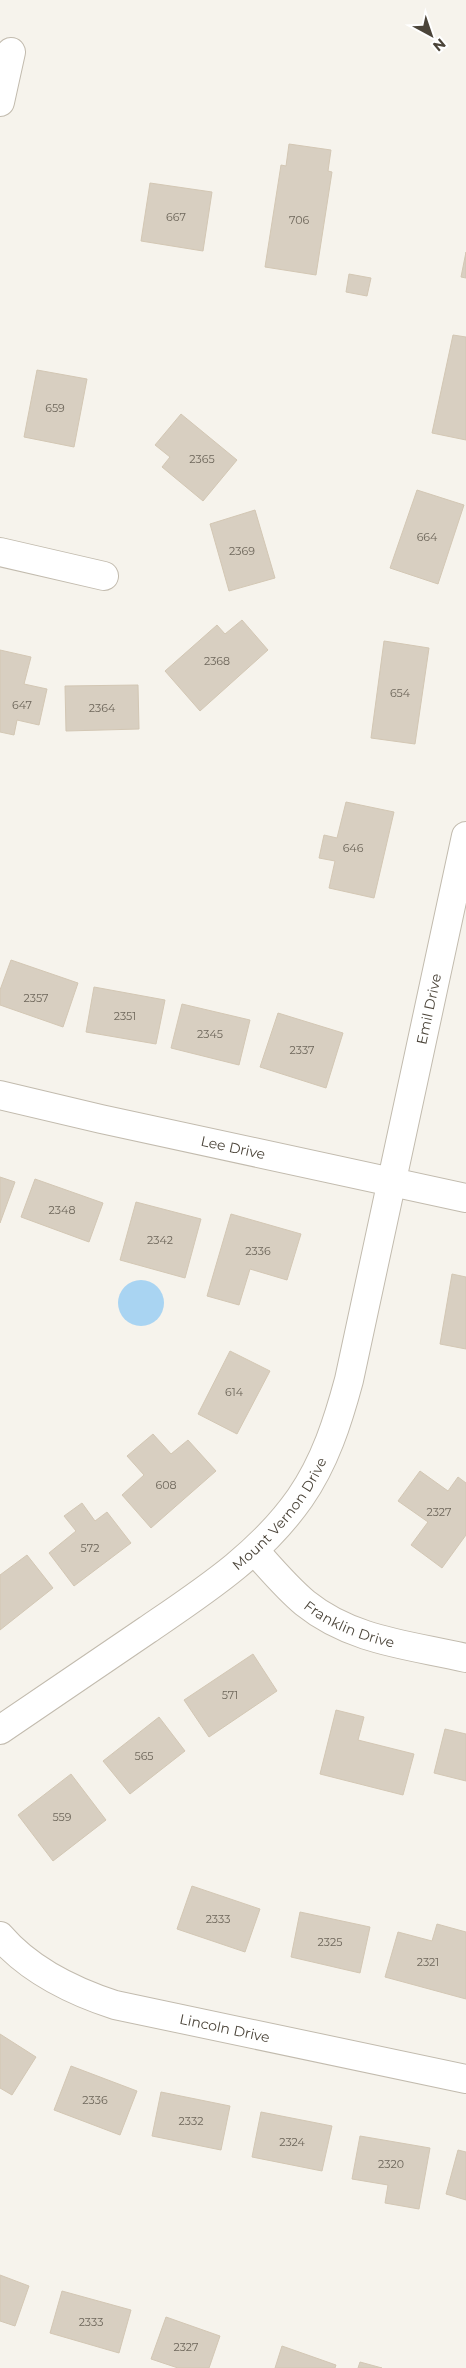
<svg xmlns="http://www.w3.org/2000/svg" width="466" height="2368" font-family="Montserrat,sans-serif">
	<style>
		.water { fill: #a9d4f2 }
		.building { fill: #d8cfc1; stroke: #d3c7b4 }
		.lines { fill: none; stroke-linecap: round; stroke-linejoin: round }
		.street-casing { stroke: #c2bbae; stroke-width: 30 }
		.street { stroke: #fff; stroke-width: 28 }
		.labels { text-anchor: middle; stroke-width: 4.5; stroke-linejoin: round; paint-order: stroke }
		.number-label { font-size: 11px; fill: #6e675b }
		.street-label { font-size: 14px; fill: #4b4439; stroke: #fff }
	</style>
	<rect width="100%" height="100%" fill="#f6f3ec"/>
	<!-- water -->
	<circle class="water" cx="141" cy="1303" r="23"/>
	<!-- building -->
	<g class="building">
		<polygon points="289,144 331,150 328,171 332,172 316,275 265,267 281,165 286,166"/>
		<polygon points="150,183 212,192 203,251 141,241"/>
		<polygon points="466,252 466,278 461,277"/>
		<polygon points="349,274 371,278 367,296 346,292"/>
		<polygon points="453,335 466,337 466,440 432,433"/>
		<polygon points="37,370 87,379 74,447 24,437"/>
		<polygon points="181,414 237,460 203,501 162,467 170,457 155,445"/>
		<polygon points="417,490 464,505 438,584 390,568"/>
		<polygon points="255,510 275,578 229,591 210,524"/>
		<polygon points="242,620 268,650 200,711 165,671 217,625 225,634"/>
		<polygon points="384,641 429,648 415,744 371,738"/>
		<polygon points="0,650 31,657 24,684 47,689 39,725 17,720 14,735 0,732"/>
		<polygon points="138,685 139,729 66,731 65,686"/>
		<polygon points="346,802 394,812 374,898 329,888 335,861 319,858 324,835 337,838"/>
		<polygon points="11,960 78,983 63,1027 0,1005 0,990"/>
		<polygon points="94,987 165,1000 156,1044 86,1032"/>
		<polygon points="182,1004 250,1020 239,1065 171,1048"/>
		<polygon points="278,1013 343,1033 326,1088 260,1067"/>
		<polygon points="0,1177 15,1182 0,1223"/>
		<polygon points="35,1179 103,1203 89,1242 21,1217"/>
		<polygon points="136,1202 201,1219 185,1278 120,1260"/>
		<polygon points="231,1214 301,1234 287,1280 250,1269 239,1305 207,1296"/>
		<polygon points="452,1274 466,1277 466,1349 440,1344"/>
		<polygon points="230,1351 270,1371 237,1434 198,1414"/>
		<polygon points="153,1434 171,1454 188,1440 216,1471 151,1528 122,1495 144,1475 127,1456"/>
		<polygon points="420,1471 448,1491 458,1477 466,1483 466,1535 442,1568 411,1545 428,1522 398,1501"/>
		<polygon points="82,1503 95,1521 107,1512 131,1543 74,1586 49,1553 76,1531 64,1516"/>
		<polygon points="27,1555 53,1588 0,1630 0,1575"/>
		<polygon points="253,1654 277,1691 209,1737 184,1700"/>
		<polygon points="336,1710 364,1717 358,1740 414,1754 403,1795 320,1774"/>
		<polygon points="159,1717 185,1751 130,1794 103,1761"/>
		<polygon points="445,1729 466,1734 466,1781 434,1773"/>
		<polygon points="71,1774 106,1820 53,1861 18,1815"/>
		<polygon points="192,1886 260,1909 245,1952 177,1929"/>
		<polygon points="300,1912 370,1927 360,1973 291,1957"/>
		<polygon points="437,1924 466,1932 466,1999 385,1977 398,1932 432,1941"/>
		<polygon points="0,2034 36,2057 12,2095 0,2088"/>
		<polygon points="71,2066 137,2091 120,2135 54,2110"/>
		<polygon points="161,2092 230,2106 221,2150 152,2136"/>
		<polygon points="261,2112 332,2126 322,2171 252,2157"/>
		<polygon points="360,2136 430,2148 419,2209 385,2203 388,2185 352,2179"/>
		<polygon points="458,2150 466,2152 466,2200 446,2194"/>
		<polygon points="0,2275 29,2286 15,2326 0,2321"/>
		<polygon points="62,2291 131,2310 119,2353 50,2333"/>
		<polygon points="166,2317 220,2336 209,2368 178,2368 151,2359"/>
		<polygon points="282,2346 336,2365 335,2368 275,2368"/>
		<polygon points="360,2362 382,2368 358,2368"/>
	</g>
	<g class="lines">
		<defs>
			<g id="street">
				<polyline points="0,102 11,52"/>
				<polyline points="0,552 104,576"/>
				<path id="s1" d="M 0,1095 L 101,1119 L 466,1198"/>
				<path id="s2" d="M 255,1551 C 271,1569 287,1588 305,1603 C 352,1641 410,1645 466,1658"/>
				<path id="s3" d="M 0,1730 C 49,1697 98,1663 147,1630 C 204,1591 260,1555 300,1498 C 325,1462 338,1421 349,1380 L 466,836"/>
				<path id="s4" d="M 0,1936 C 30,1971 72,1991 115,2005 L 466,2079"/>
			</g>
		</defs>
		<!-- street casing -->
		<use href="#street" class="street-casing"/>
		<!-- street -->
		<use href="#street" class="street"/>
	</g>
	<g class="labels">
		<!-- number labels -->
		<g class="number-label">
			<text x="176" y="221">667</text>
			<text x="299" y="224">706</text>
			<text x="55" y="412">659</text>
			<text x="202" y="463">2365</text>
			<text x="427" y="541">664</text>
			<text x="242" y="555">2369</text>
			<text x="217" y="665">2368</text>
			<text x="400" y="697">654</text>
			<text x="22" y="709">647</text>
			<text x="102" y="712">2364</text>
			<text x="353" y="852">646</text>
			<text x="36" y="1002">2357</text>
			<text x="125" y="1020">2351</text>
			<text x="210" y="1038">2345</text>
			<text x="302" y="1054">2337</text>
			<text x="62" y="1214">2348</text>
			<text x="160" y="1244">2342</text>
			<text x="258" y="1255">2336</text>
			<text x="234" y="1396">614</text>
			<text x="166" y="1489">608</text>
			<text x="439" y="1516">2327</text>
			<text x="90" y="1552">572</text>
			<text x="230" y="1699">571</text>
			<text x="144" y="1760">565</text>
			<text x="62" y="1821">559</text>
			<text x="218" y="1923">2333</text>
			<text x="330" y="1946">2325</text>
			<text x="428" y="1966">2321</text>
			<text x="95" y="2104">2336</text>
			<text x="191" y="2125">2332</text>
			<text x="292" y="2146">2324</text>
			<text x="391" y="2168">2320</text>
			<text x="91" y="2326">2333</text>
			<text x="186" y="2351">2327</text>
		</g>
		<!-- street labels -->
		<g class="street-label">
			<text dy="5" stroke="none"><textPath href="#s3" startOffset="889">Emil Drive</textPath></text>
			<text dy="5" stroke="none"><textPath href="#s1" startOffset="239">Lee Drive</textPath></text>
			<text dy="5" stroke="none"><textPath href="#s3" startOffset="356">Mount Vernon Drive</textPath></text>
			<text dy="5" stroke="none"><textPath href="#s2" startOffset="122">Franklin Drive</textPath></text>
			<text dy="5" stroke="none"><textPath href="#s4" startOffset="248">Lincoln Drive</textPath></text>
		</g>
	</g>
	<!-- north arrow -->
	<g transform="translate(431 35) rotate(140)" stroke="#ffffff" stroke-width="4" paint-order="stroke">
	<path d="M0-4L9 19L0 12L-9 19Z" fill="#4b4439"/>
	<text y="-8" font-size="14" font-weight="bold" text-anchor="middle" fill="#4b4439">N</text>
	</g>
</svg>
